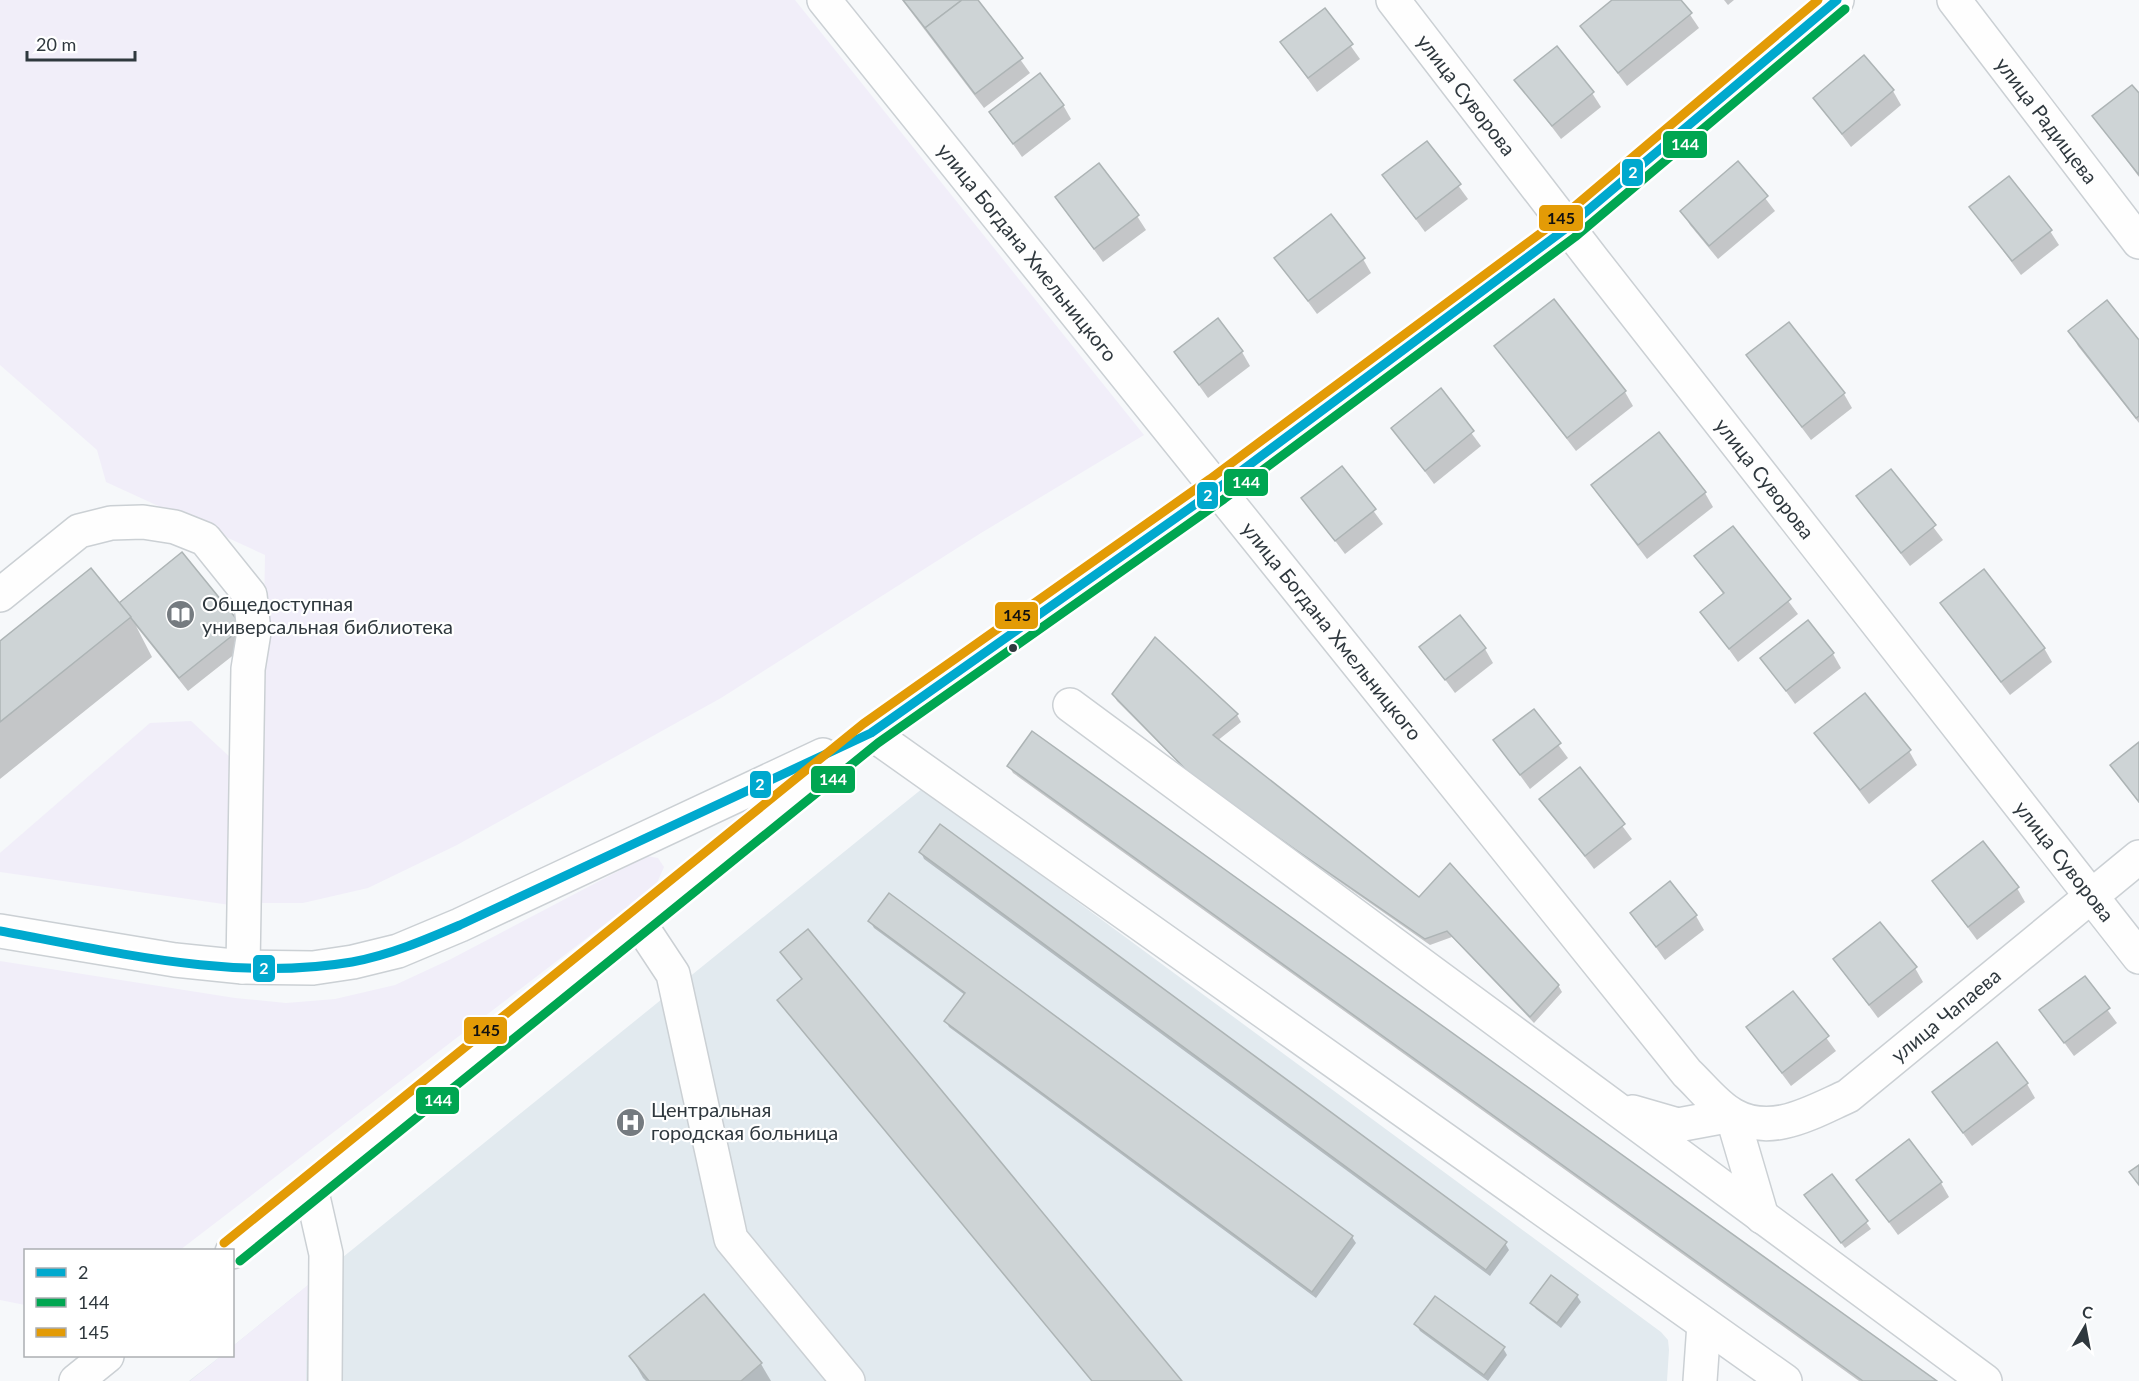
<svg xmlns="http://www.w3.org/2000/svg" width="2139" height="1381" font-family="Lato,sans-serif">
	<style>
		.built { fill: #e2eaef }
		.green { fill: #f1eef9 }
		.shadow { fill: #0003 }
		.building { fill: #ced4d6; stroke: #adb4b5; stroke-width: 1.5 }
		.lines { fill: none; stroke-linecap: round; stroke-linejoin: round }
		.minor-casing { stroke: #cbd0d4; stroke-width: 36 }
		.minor { stroke: #fefefe; stroke-width: 33 }
		.bus-1-casing { stroke: #fff; stroke-width: 14 }
		.bus-2-casing { stroke: #fff; stroke-width: 14 }
		.bus-3-casing { stroke: #fff; stroke-width: 14 }
		.bus-1 { stroke: #00a9ce; stroke-width: 9 }
		.bus-2 { stroke: #00a651; stroke-width: 9 }
		.bus-3 { stroke: #e39b06; stroke-width: 9 }
		.bus-dot { fill: #2f383e; stroke: #fff; stroke-width: 2 }
		.labels { text-anchor: middle; stroke-width: 4.5; stroke-linejoin: round; paint-order: stroke }
		.street-label { font-size: 20px; fill: #2f383e; stroke: #fff }
		.poi-label { font-size: 20px; fill: #2f383e; stroke: #fff; text-anchor: start }
		.line-badge { stroke: #fff; stroke-width: 2 }
		.badge-label { font-size: 16px; text-anchor: middle; font-weight: bold; fill: #fff }
		.pale-badge-label { font-size: 16px; text-anchor: middle; font-weight: bold; fill: #111 }
	</style>
	<rect width="100%" height="100%" fill="#f6f8fa"/>
	<!-- built -->
	<polygon class="built" points="923,788 1661,1332 1668,1340 1669,1350 1667,1381 189,1381 221,1356 232,1356 233,1346"/>
	<!-- green -->
	<g class="green">
		<polygon points="0,0 795,0 1144,435 981,533 721,698 457,845 368,888 303,903 259,903 265,555 106,482 97,450 0,365"/>
		<polygon points="191,721 233,760 230,905 0,872 0,853 150,723"/>
		<polygon points="647,856 658,858 664,867 656,885 180,1250 26,1250 25,1305 0,1300 0,961 235,998 286,1003 335,999 395,985 451,959"/>
		<polygon points="308,1285 306,1381 190,1381 221,1356 232,1356 233,1346"/>
	</g>
	<!-- shadow -->
	<g class="shadow">
		<polygon points="902,0 977,0 1030,73 984,108"/>
		<polygon points="1614,0 1680,0 1699,28 1627,86 1582,26"/>
		<polygon points="1724,0 1734,0 1728,5"/>
		<polygon points="1325,10 1360,59 1317,92 1282,43"/>
		<polygon points="1516,80 1592,93 1601,107 1561,139"/>
		<polygon points="1893,91 1901,105 1851,147 1814,98"/>
		<polygon points="2139,96 2139,177 2094,116"/>
		<polygon points="1063,105 1071,119 1022,157 991,112"/>
		<polygon points="1427,143 1468,199 1425,232 1384,176"/>
		<polygon points="1738,163 1775,211 1718,259 1690,225 1682,211"/>
		<polygon points="1056,197 1137,216 1146,230 1103,262"/>
		<polygon points="1971,207 2050,231 2059,245 2021,275"/>
		<polygon points="1276,258 1363,259 1371,273 1317,314"/>
		<polygon points="2070,332 2139,343 2139,423 2078,346"/>
		<polygon points="1496,347 1625,392 1633,406 1576,451"/>
		<polygon points="1242,352 1250,366 1208,398 1176,353"/>
		<polygon points="1748,356 1844,394 1852,408 1811,440"/>
		<polygon points="1440,391 1481,446 1434,484 1393,428"/>
		<polygon points="1342,468 1383,524 1345,554 1303,498"/>
		<polygon points="1891,471 1943,540 1910,566 1858,497"/>
		<polygon points="1592,486 1705,493 1713,507 1647,559"/>
		<polygon points="1733,528 1798,614 1738,662 1702,612 1724,595 1696,556"/>
		<polygon points="182,554 250,642 188,691 136,626 152,657 0,779 0,643 123,610"/>
		<polygon points="1942,604 2044,648 2052,662 2010,695"/>
		<polygon points="1155,639 1237,715 1241,722 1217,741 1419,899 1558,985 1562,992 1534,1023 1452,937 1430,945 1200,784 1117,701 1113,694"/>
		<polygon points="1421,647 1485,649 1493,663 1455,693"/>
		<polygon points="1833,654 1841,668 1795,704 1762,658"/>
		<polygon points="1533,711 1568,758 1530,789 1495,741"/>
		<polygon points="1816,733 1909,751 1917,765 1869,804"/>
		<polygon points="2139,744 2139,803 2112,766"/>
		<polygon points="1009,766 1934,1381 1859,1381 1013,773"/>
		<polygon points="1580,769 1632,839 1594,869 1541,799"/>
		<polygon points="921,852 1505,1243 1509,1250 1490,1276 924,859"/>
		<polygon points="1934,882 2017,888 2025,902 1977,940"/>
		<polygon points="1632,914 1696,916 1704,930 1665,960"/>
		<polygon points="870,921 1352,1237 1356,1243 1316,1298 949,1027 946,1021 965,995 874,928"/>
		<polygon points="1835,960 1915,968 1923,982 1878,1018"/>
		<polygon points="2084,978 2117,1023 2074,1056 2041,1011"/>
		<polygon points="1793,993 1836,1051 1791,1086 1748,1028"/>
		<polygon points="2027,1084 2035,1098 1972,1146 1934,1092"/>
		<polygon points="1832,1176 1871,1229 1845,1248 1810,1202"/>
		<polygon points="1858,1180 1941,1183 1949,1197 1898,1235"/>
		<polygon points="704,1296 761,1364 771,1381 646,1381 643,1378 631,1357"/>
		<polygon points="1577,1296 1581,1302 1561,1328 1536,1309 1532,1303"/>
		<polygon points="1416,1324 1503,1348 1507,1355 1488,1381 1420,1331"/>
	</g>
	<!-- building -->
	<g class="building">
		<polygon points="903,0 962,0 925,28"/>
		<polygon points="962,0 978,0 1023,58 975,94 925,28"/>
		<polygon points="1612,0 1681,0 1692,13 1618,73 1580,26"/>
		<polygon points="1325,8 1353,44 1308,78 1280,42"/>
		<polygon points="1557,46 1594,92 1552,126 1514,80"/>
		<polygon points="1864,55 1894,90 1842,134 1813,98"/>
		<polygon points="1040,73 1064,105 1013,144 989,112"/>
		<polygon points="2132,85 2139,93 2139,175 2092,116"/>
		<polygon points="1427,141 1461,184 1416,219 1382,175"/>
		<polygon points="1738,161 1768,196 1709,246 1680,211"/>
		<polygon points="1099,163 1139,215 1094,249 1055,197"/>
		<polygon points="2009,176 2052,230 2012,261 1969,207"/>
		<polygon points="1331,214 1365,258 1308,301 1274,258"/>
		<polygon points="1554,299 1626,391 1567,438 1494,346"/>
		<polygon points="2107,300 2139,340 2139,416 2136,418 2068,331"/>
		<polygon points="1218,318 1243,351 1199,385 1174,352"/>
		<polygon points="1789,322 1845,393 1802,427 1746,355"/>
		<polygon points="1441,388 1474,431 1425,471 1391,428"/>
		<polygon points="1659,432 1706,492 1638,545 1591,485"/>
		<polygon points="1342,466 1376,509 1335,541 1301,498"/>
		<polygon points="1891,469 1936,525 1901,553 1856,496"/>
		<polygon points="1733,526 1791,599 1729,649 1700,612 1724,593 1694,556"/>
		<polygon points="182,552 243,627 179,678 119,603"/>
		<polygon points="91,568 131,617 0,722 0,641"/>
		<polygon points="1984,569 2045,648 2001,682 1940,603"/>
		<polygon points="1460,615 1486,648 1445,680 1419,647"/>
		<polygon points="1808,620 1834,653 1786,691 1760,658"/>
		<polygon points="1155,637 1238,714 1213,735 1419,897 1450,863 1559,985 1530,1017 1447,931 1425,939 1296,850 1194,778 1112,694"/>
		<polygon points="1865,693 1911,750 1860,790 1814,733"/>
		<polygon points="1534,709 1561,743 1520,775 1493,740"/>
		<polygon points="1032,731 1937,1381 1863,1381 1007,766"/>
		<polygon points="2139,742 2139,802 2110,765"/>
		<polygon points="1580,767 1625,824 1585,856 1539,799"/>
		<polygon points="940,824 1507,1242 1486,1270 919,852"/>
		<polygon points="1983,841 2019,887 1968,927 1932,881"/>
		<polygon points="1670,881 1697,915 1656,947 1630,913"/>
		<polygon points="889,893 1353,1236 1312,1292 944,1021 965,993 868,921"/>
		<polygon points="1880,922 1917,967 1869,1005 1833,959"/>
		<polygon points="808,929 1182,1381 1092,1381 777,1000 802,979 780,952"/>
		<polygon points="2085,976 2110,1008 2064,1043 2039,1010"/>
		<polygon points="1793,991 1829,1036 1782,1073 1746,1027"/>
		<polygon points="1997,1042 2028,1083 1963,1133 1932,1092"/>
		<polygon points="1909,1139 1942,1182 1889,1222 1856,1180"/>
		<polygon points="2139,1165 2139,1185 2129,1172"/>
		<polygon points="1832,1174 1868,1221 1841,1243 1804,1195"/>
		<polygon points="1551,1275 1578,1295 1557,1323 1530,1303"/>
		<polygon points="704,1294 762,1363 741,1381 649,1381 629,1356"/>
		<polygon points="1435,1296 1505,1347 1484,1375 1414,1324"/>
	</g>
	<g class="lines">
		<defs>
			<g id="minor">
				<path id="s1" d="M 824,0 L 1687,1073 C 1701,1086 1716,1106 1733,1115 C 1772,1137 1812,1112 1848,1096 L 2139,857"/>
				<path id="s2" d="M 1393,0 L 1593,260 L 2139,957"/>
				<path id="s3" d="M 1954,0 L 2139,242"/>
				<polyline points="0,595 79,531 111,523 143,522 175,527 205,539 250,595 254,632 248,669 243,967"/>
				<polyline points="1070,705 1985,1381"/>
				<polyline points="871,733 1785,1381"/>
				<polyline points="638,921 673,974 731,1239 848,1381"/>
				<polyline points="0,931 175,960 243,967 313,968 353,962 398,951 460,925 823,755"/>
				<polyline points="1633,1112 1678,1125 1732,1115 1762,1217"/>
				<polyline points="311,1188 326,1254 325,1381"/>
				<polyline points="232,1252 871,733 1217,489 1568,227 1837,0"/>
				<polyline points="76,1381 107,1356"/>
				<polyline points="1700,1381 1704,1324"/>
			</g>
		</defs>
		<!-- minor casing -->
		<use href="#minor" class="minor-casing"/>
		<!-- minor -->
		<use href="#minor" class="minor"/>
		<defs>
			<path id="bus-1" d="M 0,931 C 115,952 235,982 352,962 C 390,955 425,940 460,925 L 871,733 L 1217,489 L 1568,227 L 1837,0"/>
			<polyline id="bus-2" points="240,1261 878,743 1224,499 1575,237 1845,9"/>
			<polyline id="bus-3" points="224,1243 863,724 1210,479 1561,218 1818,0"/>
		</defs>
		<!-- bus-1 casing -->
		<use href="#bus-1" class="bus-1-casing"/>
		<!-- bus-2 casing -->
		<use href="#bus-2" class="bus-2-casing"/>
		<!-- bus-3 casing -->
		<use href="#bus-3" class="bus-3-casing"/>
		<!-- bus-1 -->
		<use href="#bus-1" class="bus-1"/>
		<!-- bus-2 -->
		<use href="#bus-2" class="bus-2"/>
		<!-- bus-3 -->
		<use href="#bus-3" class="bus-3"/>
	</g>
	<!-- icons -->
	<defs>
		<symbol id="library-disc" viewBox="-11 -11 22 22"><circle r="9.5" fill="#757b80" stroke="#fff"/><path d="M-6-4Q-3-5.5-.7-3.5V5Q-3 3-6 4ZM6-4Q3-5.5 .7-3.5V5Q3 3 6 4Z" fill="#fff"/></symbol>
		<symbol id="hospital-disc" viewBox="-11 -11 22 22"><circle r="9.5" fill="#757b80" stroke="#fff"/><path d="M-5-5h3v3.5h4V-5h3V5h-3V1.5h-4V5h-3Z" fill="#fff"/></symbol>
	</defs>
	<g fill-rule="evenodd">
		<use href="#library-disc" x="164" y="598" width="33" height="33"/>
		<use href="#hospital-disc" x="614" y="1106" width="33" height="33"/>
	</g>
	<!-- markers -->
	<circle class="bus-dot" cx="1013" cy="648" r="5"/>
	<g class="labels">
		<!-- street labels -->
		<g class="street-label">
			<text dy="7" stroke="none"><textPath href="#s2" startOffset="120">улица Суворова</textPath></text>
			<text dy="7" stroke="none"><textPath href="#s3" startOffset="152">улица Радищева</textPath></text>
			<text dy="7" stroke="none"><textPath href="#s1" startOffset="324">улица Богдана Хмельницкого</textPath></text>
			<text dy="7" stroke="none"><textPath href="#s2" startOffset="606">улица Суворова</textPath></text>
			<text dy="7" stroke="none"><textPath href="#s1" startOffset="810">улица Богдана Хмельницкого</textPath></text>
			<text dy="7" stroke="none"><textPath href="#s2" startOffset="1092">улица Суворова</textPath></text>
			<text dy="7" stroke="none"><textPath href="#s1" startOffset="1688">улица Чапаева</textPath></text>
		</g>
		<!-- poi labels -->
		<g class="poi-label">
			<text x="202" y="611">Общедоступная<tspan x="202" dy="23">универсальная библиотека</tspan></text>
			<text x="651" y="1117">Центральная<tspan x="651" dy="23">городская больница</tspan></text>
		</g>
	</g>
	<g class="line-badge">
		<rect x="1662" y="130" width="46" height="29" rx="6" fill="#00a651"/>
		<rect x="1621" y="158" width="23" height="29" rx="6" fill="#00a9ce"/>
		<rect x="1538" y="204" width="46" height="28" rx="6" fill="#e39b06"/>
		<rect x="1223" y="468" width="46" height="29" rx="6" fill="#00a651"/>
		<rect x="1196" y="481" width="23" height="29" rx="6" fill="#00a9ce"/>
		<rect x="994" y="601" width="45" height="29" rx="6" fill="#e39b06"/>
		<rect x="810" y="765" width="46" height="29" rx="6" fill="#00a651"/>
		<rect x="749" y="770" width="23" height="29" rx="6" fill="#00a9ce"/>
		<rect x="252" y="954" width="24" height="29" rx="6" fill="#00a9ce"/>
		<rect x="463" y="1016" width="45" height="29" rx="6" fill="#e39b06"/>
		<rect x="415" y="1086" width="45" height="29" rx="6" fill="#00a651"/>
	</g>
	<g class="badge-label">
		<text x="1685" y="150">144</text>
		<text x="1633" y="178">2</text>
		<text x="1246" y="488">144</text>
		<text x="1208" y="501">2</text>
		<text x="833" y="785">144</text>
		<text x="760" y="790">2</text>
		<text x="264" y="974">2</text>
		<text x="438" y="1106">144</text>
	</g>
	<g class="pale-badge-label">
		<text x="1561" y="224">145</text>
		<text x="1017" y="621">145</text>
		<text x="486" y="1036">145</text>
	</g>
	<!-- legend -->
	<rect x="24" y="1249" width="210" height="108" fill="#ffffff" stroke="#acafb2" stroke-width="1.5"/>
	<rect x="36" y="1268" width="30" height="9" fill="#00a9ce" stroke="#acafb2" stroke-width="1.5"/>
	<text x="78" y="1279" font-size="18" fill="#2f383e">2</text>
	<rect x="36" y="1298" width="30" height="9" fill="#00a651" stroke="#acafb2" stroke-width="1.5"/>
	<text x="78" y="1309" font-size="18" fill="#2f383e">144</text>
	<rect x="36" y="1328" width="30" height="9" fill="#e39b06" stroke="#acafb2" stroke-width="1.5"/>
	<text x="78" y="1339" font-size="18" fill="#2f383e">145</text>
	<!-- north arrow -->
	<g transform="translate(2085 1327) rotate(10)" stroke="#ffffff" stroke-width="4.5" paint-order="stroke">
	<path d="M0-4.5L10 22L0 15L-10 22Z" fill="#2f383e"/>
	<text y="-9" font-size="16" font-weight="bold" text-anchor="middle" fill="#2f383e">С</text>
	</g>
	<!-- scale -->
	<path d="M27 51v9h108v-9" fill="none" stroke="#2f383e" stroke-width="3"/>
	<text x="36" y="51" font-size="18" fill="#2f383e" stroke="#ffffff" stroke-width="4.5" paint-order="stroke">20 m</text>
</svg>
